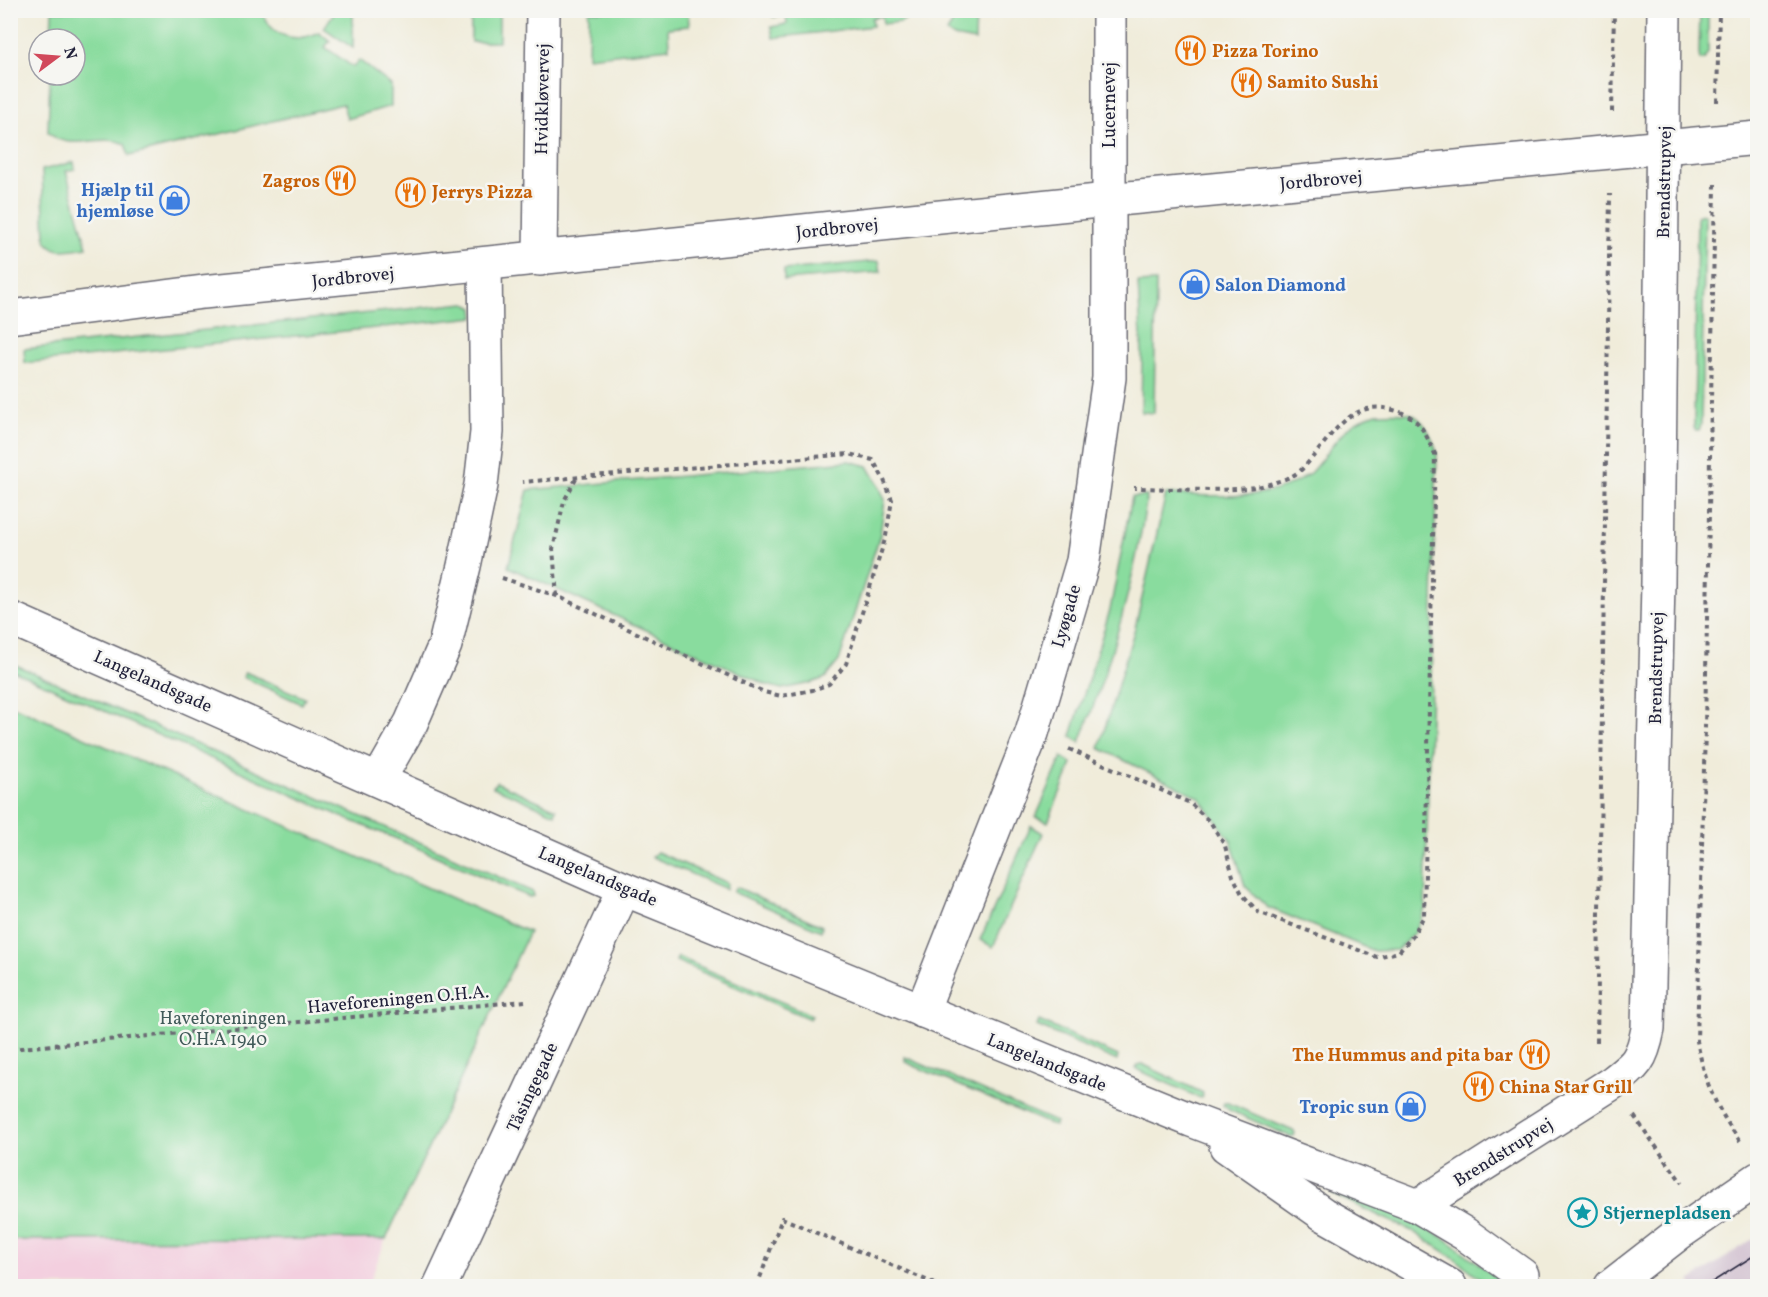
<svg xmlns="http://www.w3.org/2000/svg" width="1768" height="1297" font-family="Vollkorn,serif">
	<style>
		.built { fill: #f3cfdf }
		.industrial { fill: #cfbdce }
		.green { fill: #89dc9e; stroke: #567f6c; stroke-width: 1.5 }
		.lines { fill: none; stroke-linecap: round; stroke-linejoin: round }
		.minor-casing { stroke: #6a6973; stroke-width: 36 }
		.path { stroke: #6a6973; stroke-width: 4; stroke-dasharray: 4.5 4.5; stroke-linecap: butt }
		.minor { stroke: #fff; stroke-width: 33 }
		.tram { stroke: #22223b; stroke-width: 1.5 }
		.labels { text-anchor: middle; stroke-width: 5; stroke-linejoin: round; paint-order: stroke }
		.food-label { font-size: 18px; font-weight: bold; fill: #c56008; stroke: #f6f6f2; text-anchor: start }
		.street-label { font-size: 18px; fill: #22223b; stroke: #f6f6f2 }
		.shop-label { font-size: 18px; font-weight: bold; fill: #366cbe; stroke: #f6f6f2; text-anchor: end }
		.park-label { font-size: 18px; fill: #415a59; stroke: #f6f6f2 }
		.culture-label { font-size: 18px; font-weight: bold; fill: #0d838f; stroke: #f6f6f2; text-anchor: start }
	</style>
	<rect width="100%" height="100%" fill="#f6f6f2"/>
	<filter id="ink" filterUnits="userSpaceOnUse"><feTurbulence type="fractalNoise" baseFrequency=".0167" numOctaves="2"/><feDisplacementMap in="SourceGraphic" scale="12" xChannelSelector="R" yChannelSelector="G"/><feConvolveMatrix kernelMatrix="1 2 1 2 8 2 1 2 1" color-interpolation-filters="sRGB"/></filter>
	<filter id="wash" filterUnits="userSpaceOnUse"><feTurbulence type="fractalNoise" baseFrequency=".008" numOctaves="4" result="noise"/><feDisplacementMap in="SourceGraphic" scale="24" xChannelSelector="R" yChannelSelector="G"/><feGaussianBlur stdDeviation="1.35" result="paint"/><feColorMatrix in="noise" values="0 0 0 0 0 0 0 0 0 0 0 0 0 0 0 0 0 1.4 0 .05"/><feComposite in="paint" operator="in"/></filter>
	<g filter="url(#wash)">
		<rect width="100%" height="100%" fill="#f0ecda"/>
		<!-- built -->
		<polygon class="built" points="386,1239 368,1286 11,1286 10,1240"/>
		<!-- industrial -->
		<polygon class="industrial" points="1757,1236 1757,1286 1694,1286 1690,1281"/>
		<!-- green -->
		<g class="green">
			<path d="M 52,11 L 261,11 C 272,37 294,44 319,32 L 330,41 L 325,47 L 353,67 L 359,60 L 391,85 L 391,106 L 347,119 L 343,104 L 129,156 L 125,144 C 100,132 69,154 48,132 L 50,75 L 75,75 L 75,39 L 51,39 Z"/>
			<polygon points="335,11 353,11 353,48 324,28"/>
			<rect x="471" y="11" width="28" height="31"/>
			<polygon points="589,11 688,11 689,26 668,28 669,48 588,57"/>
			<polygon points="772,11 772,10 918,11 901,22 883,24 882,16 872,18 873,26 773,38 771,27 787,24 786,15 773,17"/>
			<polygon points="960,11 976,11 975,41 954,37 947,32"/>
			<polygon points="1700,11 1708,11 1708,52 1704,60 1700,60 1699,54"/>
			<path d="M 74,162 L 75,169 L 66,171 L 87,247 C 71,249 52,256 45,238 L 42,170 Z"/>
			<polygon points="1703,214 1705,217 1701,425 1699,430 1695,430 1694,427 1697,216"/>
			<polygon points="879,261 881,272 784,280 784,270"/>
			<polygon points="1156,282 1154,413 1141,412 1142,354 1138,283"/>
			<polygon points="465,303 474,308 475,317 366,329 25,363 24,349"/>
			<path d="M 1377,413 C 1386,413 1402,411 1411,414 C 1426,420 1433,439 1437,453 L 1425,909 L 1416,931 L 1397,950 L 1374,951 L 1267,907 L 1245,886 L 1231,841 L 1199,797 L 1099,748 L 1135,628 L 1166,494 C 1213,495 1271,504 1310,473 C 1314,469 1318,464 1322,459 C 1339,437 1348,421 1377,413 Z"/>
			<polygon points="849,461 868,466 878,483 885,500 880,535 839,661 825,678 811,683 782,689 767,685 508,567 528,490"/>
			<path d="M 1147,496 C 1135,580 1111,663 1080,742 L 1071,736 L 1110,610 L 1132,497 Z"/>
			<polygon points="11,663 533,892 534,896 529,897 397,839 347,819 57,690 11,670"/>
			<polygon points="245,672 305,698 302,704 243,677"/>
			<polygon points="11,705 529,932 386,1239 11,1240"/>
			<polygon points="1062,757 1072,764 1048,822 1036,817"/>
			<polygon points="496,782 556,809 555,814 493,787"/>
			<polygon points="1031,826 1043,833 993,947 980,940"/>
			<polygon points="657,852 727,883 726,889 652,857"/>
			<polygon points="736,887 822,926 821,931 733,892"/>
			<polygon points="678,957 812,1015 810,1019 676,961"/>
			<polygon points="1039,1021 1118,1056 1117,1061 1037,1026"/>
			<polygon points="905,1057 1056,1122 1054,1126 912,1065 905,1061"/>
			<polygon points="1142,1064 1201,1092 1203,1093 1202,1097 1200,1098 1136,1069 1138,1065"/>
			<polygon points="1224,1103 1228,1103 1293,1131 1295,1133 1294,1136 1289,1136 1229,1110 1223,1105"/>
			<polygon points="1339,1185 1443,1237 1498,1278 1488,1284 1453,1257 1412,1231 1332,1194 1330,1190"/>
		</g>
	</g>
	<g filter="url(#ink)">
		<g class="lines">
			<defs>
				<g id="minor">
					<polyline points="540,259 543,10"/>
					<polyline points="10,317 203,292 1108,200 1758,138"/>
					<polyline points="10,618 624,889 1191,1120 1418,1206 1465,1234 1522,1275"/>
					<polyline points="379,779 411,723 445,645 464,566 481,485 487,432 485,264"/>
					<polyline points="922,1011 1032,733 1083,561 1109,378 1109,10"/>
					<polyline points="1226,1146 1323,1214 1450,1286"/>
					<path d="M 1418,1206 L 1612,1083 C 1637,1064 1642,1060 1648,1029 L 1658,582 L 1664,10"/>
					<polyline points="440,1286 624,889"/>
					<polyline points="1611,1286 1678,1234 1758,1179"/>
				</g>
			</defs>
			<!-- minor casing -->
			<use href="#minor" class="minor-casing"/>
			<!-- path -->
			<g class="path">
				<polyline points="1717,102 1719,10"/>
				<polyline points="1612,112 1614,10"/>
				<path d="M 1715,184 L 1705,728 L 1697,1041 C 1706,1086 1714,1104 1740,1141"/>
				<polyline points="502,578 557,596 764,692 781,696 813,690 829,684 846,664 886,536 892,500 884,480 873,460 849,454 523,482"/>
				<polyline points="557,596 553,549 564,501 576,479"/>
				<path d="M 1069,749 L 1190,803 L 1211,823 L 1225,846 L 1233,876 L 1242,894 L 1258,912 L 1377,957 L 1399,952 L 1413,935 L 1424,916 L 1435,454 C 1423,429 1419,415 1389,409 C 1346,399 1327,445 1301,470 C 1295,476 1283,480 1276,482 C 1239,495 1174,488 1134,488"/>
				<polyline points="1597,1042 1610,194"/>
				<polyline points="10,1049 525,1001"/>
				<polyline points="1634,1116 1682,1183"/>
				<polyline points="757,1286 782,1218 940,1286"/>
			</g>
			<!-- minor -->
			<use href="#minor" class="minor"/>
			<!-- tram -->
			<polyline class="tram" points="1706,1286 1758,1253"/>
		</g>
	</g>
	<!-- icons -->
	<defs>
		<symbol id="restaurant-ring" viewBox="-11 -11 22 22"><circle r="9.5" fill="#f6f6f2" stroke="#e8710a" stroke-width="1.5"/><path d="M-5-6h1v4h1v-4h1v4h1v-4h1v5L-1.5 .5V6h-2V.5L-5-1ZM5-6V6H3V1.5H1.5Q1.5-4 5-6Z" fill="#e8710a"/></symbol>
		<symbol id="shop-ring" viewBox="-11 -11 22 22"><circle r="9.5" fill="#f6f6f2" stroke="#3f7fe0" stroke-width="1.5"/><path d="M-5-2.5h2.3a2.7 3.5 0 0 1 5.4 0H5L5.5 6h-11ZM-1.5-2.5h3a1.5 2.3 0 0 0-3 0Z" fill="#3f7fe0"/></symbol>
		<symbol id="sight-ring" viewBox="-11 -11 22 22"><circle r="9.5" fill="#f6f6f2" stroke="#0f9aa8" stroke-width="1.5"/><path d="M0-6L1.8-2.2L6-1.7L2.9 1.2L3.7 5.4L0 3.3L-3.7 5.4L-2.9 1.2L-6-1.7L-1.8-2.2Z" fill="#0f9aa8"/></symbol>
	</defs>
	<g fill-rule="evenodd">
		<use href="#restaurant-ring" x="1174" y="34" width="33" height="33"/>
		<use href="#restaurant-ring" x="1230" y="66" width="33" height="33"/>
		<use href="#restaurant-ring" x="324" y="164" width="33" height="33"/>
		<use href="#restaurant-ring" x="394" y="176" width="33" height="33"/>
		<use href="#shop-ring" x="158" y="184" width="33" height="33"/>
		<use href="#shop-ring" x="1178" y="268" width="33" height="33"/>
		<use href="#restaurant-ring" x="1518" y="1038" width="33" height="33"/>
		<use href="#restaurant-ring" x="1462" y="1070" width="33" height="33"/>
		<use href="#shop-ring" x="1394" y="1090" width="33" height="33"/>
		<use href="#sight-ring" x="1566" y="1196" width="33" height="33"/>
	</g>
	<g class="labels">
		<!-- food labels -->
		<g class="food-label">
			<text x="1212" y="57">Pizza Torino</text>
			<text x="1267" y="88">Samito Sushi</text>
			<text x="320" y="187" text-anchor="end">Zagros</text>
			<text x="432" y="198">Jerrys Pizza</text>
			<text x="1513" y="1061" text-anchor="end">The Hummus and pita bar</text>
			<text x="1499" y="1093">China Star Grill</text>
		</g>
		<!-- street labels -->
		<g class="street-label">
			<text transform="translate(542 99) rotate(-89)" y="6">Hvidkløvervej</text>
			<text transform="translate(1109 105) rotate(-90)" y="6">Lucernevej</text>
			<text transform="translate(1321 180) rotate(-5)" y="6">Jordbrovej</text>
			<text transform="translate(1664 182) rotate(-89)" y="6">Brendstrupvej</text>
			<text transform="translate(837 228) rotate(-6)" y="6">Jordbrovej</text>
			<text transform="translate(353 277) rotate(-6)" y="6">Jordbrovej</text>
			<text transform="translate(1066 616) rotate(-74)" y="6">Lyøgade</text>
			<text transform="translate(1656 668) rotate(-89)" y="6">Brendstrupvej</text>
			<text transform="translate(153 681) rotate(24)" y="6">Langelandsgade</text>
			<text transform="translate(598 876) rotate(23)" y="6">Langelandsgade</text>
			<text transform="translate(398 999) rotate(-5)" y="6">Haveforeningen O.H.A.</text>
			<text transform="translate(1047 1062) rotate(22)" y="6">Langelandsgade</text>
			<text transform="translate(532 1087) rotate(-65)" y="6">Tåsingegade</text>
			<text transform="translate(1503 1152) rotate(-32)" y="6">Brendstrupvej</text>
		</g>
		<!-- shop labels -->
		<g class="shop-label">
			<text x="154" y="196">Hjælp til<tspan x="154" dy="21">hjemløse</tspan></text>
			<text x="1215" y="291" text-anchor="start">Salon Diamond</text>
			<text x="1389" y="1113">Tropic sun</text>
		</g>
		<!-- park labels -->
		<g class="park-label">
			<text x="223" y="1024">Haveforeningen<tspan x="223" dy="21">O.H.A 1940</tspan></text>
		</g>
		<!-- culture labels -->
		<g class="culture-label">
			<text x="1603" y="1219">Stjernepladsen</text>
		</g>
	</g>
	<!-- margin -->
	<rect width="1768" height="1297" fill="none" stroke="#f6f6f2" stroke-width="36"/>
	<!-- north arrow -->
	<g transform="translate(57 57) rotate(74)"><circle r="28" fill="#f6f6f2" stroke="#a1a1a9" stroke-width="1.5"/>
	<path d="M0-4.5L10 22L0 15L-10 22Z" fill="#d1495b"/>
	<text y="-9" font-size="16" font-weight="bold" text-anchor="middle" fill="#22223b">N</text>
	</g>
</svg>
